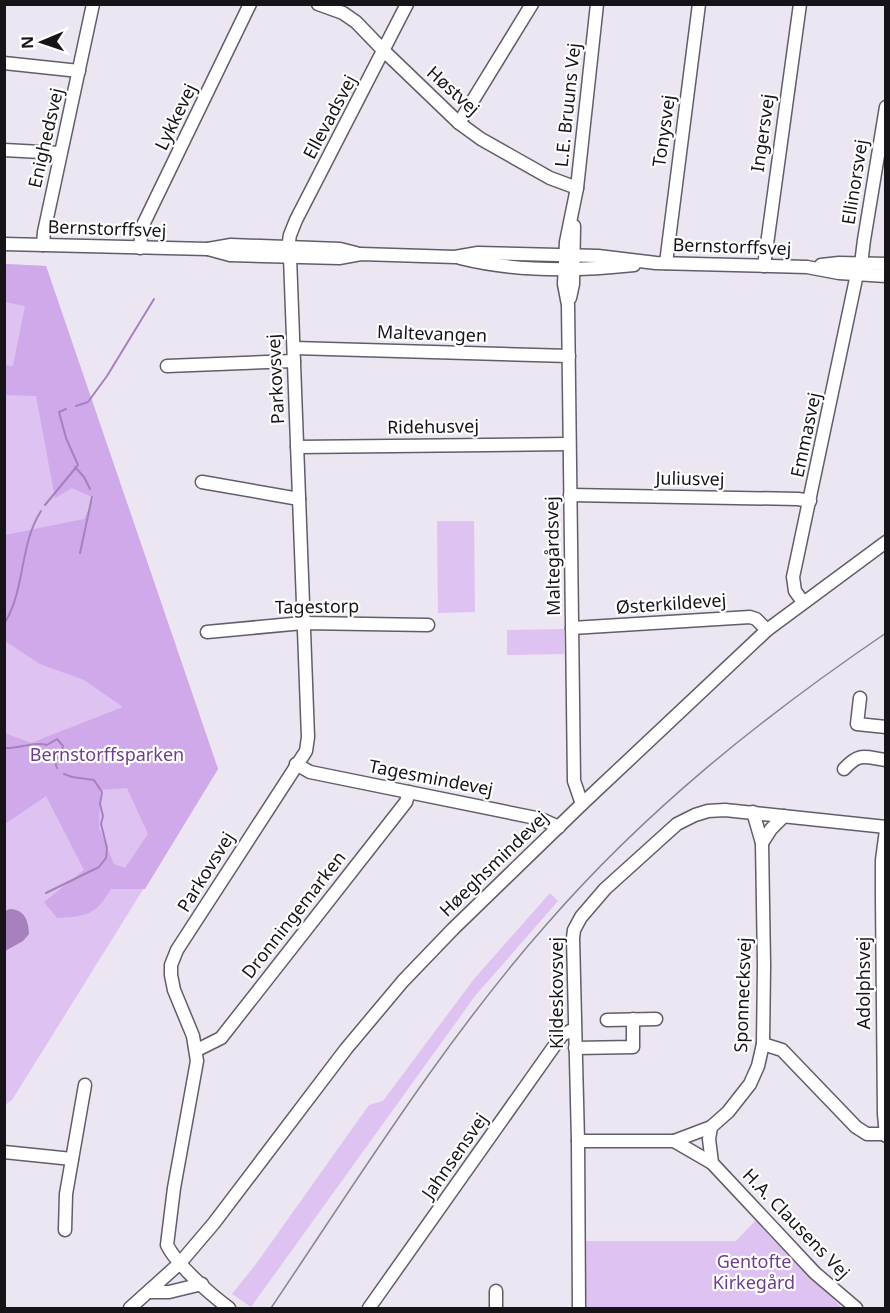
<svg xmlns="http://www.w3.org/2000/svg" width="890" height="1313" font-family="'Noto Sans',sans-serif">
	<style>
		.green { fill: #dec2f1 }
		.forest { fill: #cfa9e9; fill-rule: evenodd }
		.water { fill: #a681be }
		.lines { fill: none; stroke-linecap: round; stroke-linejoin: round }
		.stream { stroke: #a681be; stroke-width: 2 }
		.minor-casing { stroke: #635d67; stroke-width: 15 }
		.minor { stroke: #fff; stroke-width: 12 }
		.tram { stroke: #88848d; stroke-width: 1.5 }
		.labels { text-anchor: middle; stroke-width: 4.5; stroke-linejoin: round; paint-order: stroke }
		.street-label { font-size: 18px; fill: #161418; stroke: #fff }
		.park-label { font-size: 18px; fill: #6d3e89; stroke: #fff }
	</style>
	<rect width="100%" height="100%" fill="#ece5f2"/>
	<!-- green -->
	<g class="green">
		<polygon points="5,264 46,266 218,769 12,1100 5,1105"/>
		<polygon points="437,521 474,521 475,612 438,613"/>
		<polygon points="564,629 564,654 507,655 507,630"/>
		<polygon points="550,893 558,901 475,996 251,1307 232,1294 256,1264 369,1105 383,1101 474,979"/>
		<polygon points="756,1220 842,1308 586,1308 586,1241 736,1241"/>
	</g>
	<!-- forest -->
	<path class="forest" d="M 5,264 L 46,266 L 218,769 L 145,889 L 111,889 C 95,916 86,916 57,918 L 44,902 L 84,870 L 46,796 L 5,824 L 5,733 L 31,743 L 123,707 L 84,680 L 40,664 L 5,641 L 5,535 L 84,519 L 94,498 L 72,488 L 55,498 L 36,396 L 5,395 L 5,365 L 13,366 L 25,306 L 5,302 ZM 127,788 L 148,834 L 125,868 L 114,864 L 99,828 L 100,790 Z"/>
	<!-- water -->
	<path class="water" d="M 10,909 C 25,910 28,920 29,934 L 23,941 L 5,951 L 5,911 Z"/>
	<g class="lines">
		<!-- stream -->
		<g class="stream">
			<polyline points="76,406 88,402 107,376 154,299"/>
			<polyline points="75,467 84,477 90,489"/>
			<polyline points="45,505 78,465 66,438 59,412 66,409"/>
			<polyline points="80,553 92,497"/>
			<path d="M 4,624 C 26,589 19,545 41,511"/>
			<path d="M 4,748 C 19,749 33,741 47,745 L 57,739 L 63,746 L 62,751 L 55,762 L 57,768"/>
			<polyline points="46,893 99,867 106,858 107,848 101,824 103,816 100,804 102,792 94,780 72,777 64,774"/>
		</g>
		<defs>
			<g id="minor">
				<polyline points="318,4 343,13 356,22 384,51 459,123 481,139 550,178 577,188"/>
				<polyline points="4,63 79,71"/>
				<polyline points="459,123 532,4"/>
				<polyline points="4,150 60,153"/>
				<polyline points="4,244 208,249 231,245 340,249 356,253"/>
				<polyline points="43,245 44,232 93,4"/>
				<polyline points="288,247 290,235 296,220 407,4"/>
				<polyline points="140,248 142,227 250,4"/>
				<polyline points="208,249 230,255 339,258 361,254 455,257 478,253 598,256 656,263 807,267 839,273 886,276"/>
				<path d="M 460,258 C 516,272 578,271 634,265"/>
				<polyline points="666,263 699,4"/>
				<polyline points="861,264 864,240 886,107"/>
				<polyline points="821,265 839,263 886,264"/>
				<polyline points="764,266 800,4"/>
				<polyline points="570,298 573,284 574,226"/>
				<polyline points="294,348 569,356"/>
				<polyline points="167,366 294,361"/>
				<polyline points="297,447 569,444"/>
				<polyline points="202,482 299,499"/>
				<polyline points="570,495 798,499 810,501"/>
				<polyline points="803,602 795,591 793,577 857,274"/>
				<polyline points="572,628 750,617 756,619 767,630"/>
				<polyline points="207,632 303,623 428,625"/>
				<polyline points="860,698 857,724 886,727"/>
				<polyline points="296,764 310,772 541,819 559,827"/>
				<path d="M 844,769 C 860,752 864,757 886,760"/>
				<polyline points="582,804 574,781 568,305 564,284 566,242 577,188 597,4"/>
				<polyline points="886,830 882,860 882,898 884,1114 886,1136"/>
				<polyline points="762,843 771,829 784,816"/>
				<polyline points="607,1020 656,1019"/>
				<polyline points="763,1044 782,1050 856,1127 867,1134 885,1134"/>
				<polyline points="575,1048 633,1047 633,1019"/>
				<polyline points="197,1050 221,1038 406,802 409,792"/>
				<polyline points="711,1127 709,1139 712,1163 815,1273 856,1308"/>
				<polyline points="578,1141 674,1141 712,1163"/>
				<polyline points="674,1141 711,1127 728,1112 750,1084 758,1066 763,1044 764,965 762,843 753,812"/>
				<polyline points="4,1152 72,1159"/>
				<polyline points="65,1230 66,1194 85,1085"/>
				<polyline points="150,1292 169,1292 202,1284"/>
				<polyline points="130,1308 180,1263 214,1223 346,1049 403,981 453,929 582,804 767,630 886,542"/>
				<path d="M 229,1308 C 211,1295 177,1265 167,1245 L 174,1188 L 197,1061 L 193,1036 L 174,990 L 171,975 L 171,965 L 177,950 L 306,751 L 308,737 L 290,257"/>
				<polyline points="369,1308 562,1035 574,1029"/>
				<polyline points="496,1308 496,1291"/>
				<polyline points="579,1308 578,1141 573,938 574,930 581,917 605,889 677,824 695,815 708,811 725,810 886,827"/>
			</g>
		</defs>
		<!-- minor casing -->
		<use href="#minor" class="minor-casing"/>
		<!-- minor -->
		<use href="#minor" class="minor"/>
		<!-- tram -->
		<path class="tram" d="M 271,1308 C 358,1179 443,1042 546,925 C 645,811 761,718 886,633"/>
	</g>
	<g class="labels">
		<!-- street labels -->
		<g class="street-label">
			<text transform="translate(453 91) rotate(42)" y="6">Høstvej</text>
			<text transform="translate(568 105) rotate(-84)" y="6">L.E. Bruuns Vej</text>
			<text transform="translate(176 117) rotate(-64)" y="6">Lykkevej</text>
			<text transform="translate(330 117) rotate(-62)" y="6">Ellevadsvej</text>
			<text transform="translate(664 131) rotate(-82)" y="6">Tonysvej</text>
			<text transform="translate(763 133) rotate(-82)" y="6">Ingersvej</text>
			<text transform="translate(46 138) rotate(-77)" y="6">Enighedsvej</text>
			<text transform="translate(855 182) rotate(-81)" y="6">Ellinorsvej</text>
			<text transform="translate(107 229) rotate(2)" y="6">Bernstorffsvej</text>
			<text transform="translate(732 247) rotate(2)" y="6">Bernstorffsvej</text>
			<text transform="translate(432 334) rotate(2)" y="6">Maltevangen</text>
			<text transform="translate(276 379) rotate(-93)" y="6">Parkovsvej</text>
			<text transform="translate(433 427) rotate(-1)" y="6">Ridehusvej</text>
			<text transform="translate(806 435) rotate(-78)" y="6">Emmasvej</text>
			<text transform="translate(690 479) rotate(1)" y="6">Juliusvej</text>
			<text transform="translate(553 556) rotate(-91)" y="6">Maltegårdsvej</text>
			<text transform="translate(671 604) rotate(-4)" y="6">Østerkildevej</text>
			<text transform="translate(317 607) rotate(-1)" y="6">Tagestorp</text>
			<text transform="translate(431 778) rotate(11)" y="6">Tagesmindevej</text>
			<text transform="translate(494 864) rotate(-44)" y="6">Høeghsmindevej</text>
			<text transform="translate(206 872) rotate(-58)" y="6">Parkovsvej</text>
			<text transform="translate(294 915) rotate(-52)" y="6">Dronningemarken</text>
			<text transform="translate(864 983) rotate(-90)" y="6">Adolphsvej</text>
			<text transform="translate(557 993) rotate(-90)" y="6">Kildeskovsvej</text>
			<text transform="translate(743 995) rotate(-88)" y="6">Sponnecksvej</text>
			<text transform="translate(455 1156) rotate(-55)" y="6">Jahnsensvej</text>
			<text transform="translate(796 1224) rotate(46)" y="6">H.A. Clausens Vej</text>
		</g>
		<!-- park labels -->
		<g class="park-label">
			<text x="107" y="761">Bernstorffsparken</text>
			<text x="754" y="1268">Gentofte<tspan x="754" dy="21">Kirkegård</tspan></text>
		</g>
	</g>
	<!-- border -->
	<rect width="890" height="1313" fill="none" stroke="#161418" stroke-width="12"/>
	<!-- north arrow -->
	<g transform="translate(42 42) rotate(268)" stroke="#ffffff" stroke-width="4.5" paint-order="stroke">
	<path d="M0-4.5L10 22L0 15L-10 22Z" fill="#161418"/>
	<text y="-9" font-size="16" font-weight="bold" text-anchor="middle" fill="#161418">N</text>
	</g>
</svg>
